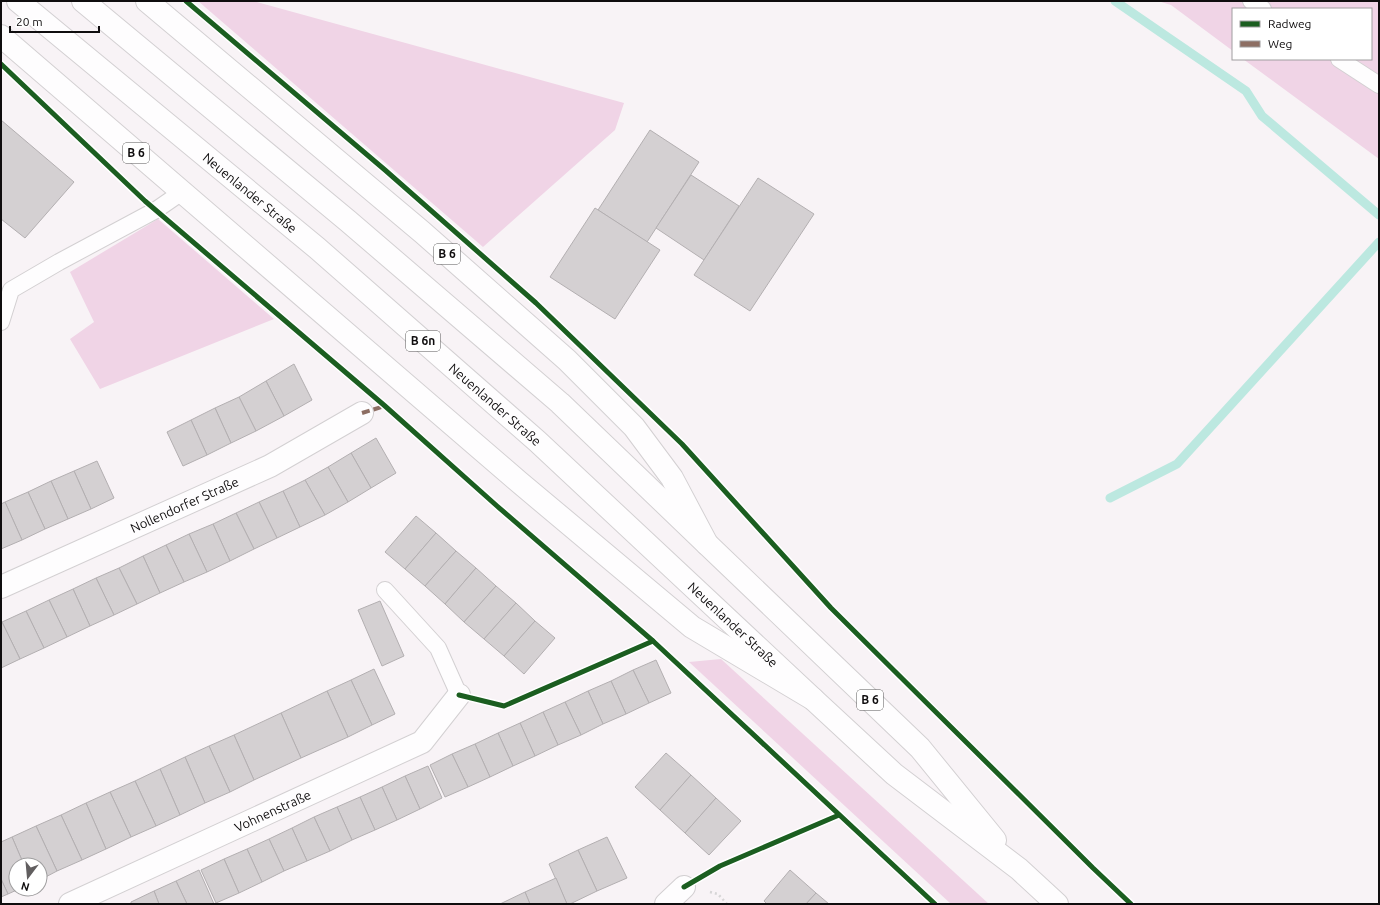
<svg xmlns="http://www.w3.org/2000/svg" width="1380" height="905" font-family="Ubuntu,sans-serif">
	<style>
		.green { fill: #f0d4e6 }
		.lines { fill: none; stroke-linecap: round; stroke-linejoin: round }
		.stream { stroke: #bce8e0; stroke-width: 9 }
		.building { fill: #d4d0d2; stroke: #b3afb1 }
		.lane-casing { stroke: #d3d0d2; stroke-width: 18 }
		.street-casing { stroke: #d3d0d2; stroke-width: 24 }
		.primary-casing { stroke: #d3d0d2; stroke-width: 24 }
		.highway-casing { stroke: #d3d0d2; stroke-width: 24 }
		.path { stroke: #d6d5d6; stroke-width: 2.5; stroke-dasharray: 2 3; stroke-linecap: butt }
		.lane { stroke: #fefdfe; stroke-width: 16 }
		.street { stroke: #fefdfe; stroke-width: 22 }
		.primary { stroke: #fefdfe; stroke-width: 22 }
		.highway { stroke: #fefdfe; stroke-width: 22 }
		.quiet { stroke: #8d6e63; stroke-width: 4; stroke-dasharray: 8 4; stroke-linecap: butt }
		.cycleway-casing { stroke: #fff; stroke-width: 8 }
		.cycleway { stroke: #1b5e20; stroke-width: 5 }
		.labels { text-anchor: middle; stroke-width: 3.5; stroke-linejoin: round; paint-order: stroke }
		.shield { fill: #fff; stroke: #575656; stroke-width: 1 }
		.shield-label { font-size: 12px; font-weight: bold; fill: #0f0d0e }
		.street-label { font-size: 13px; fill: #0f0d0e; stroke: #fff }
	</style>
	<rect width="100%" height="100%" fill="#f8f3f6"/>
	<!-- green -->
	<g class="green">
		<polygon points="198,1 253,1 624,103 615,130 483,247"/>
		<polygon points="1158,1 1379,1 1379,159 1243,59 1371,59 1371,9 1233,9 1233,51 1171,5"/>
		<polygon points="158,219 274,319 100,389 70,339 94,322 70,272"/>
		<polygon points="721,659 989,904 951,904 689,662"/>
	</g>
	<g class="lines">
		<!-- stream -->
		<g class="stream">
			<polyline points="1115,1 1246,91 1262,116 1379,215"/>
			<polyline points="1110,498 1177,464 1379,242"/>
		</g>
	</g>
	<!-- building -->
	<g class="building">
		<polygon points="1,120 74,182 25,238 1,219"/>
		<polygon points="650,130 699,162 647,242 598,210"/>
		<polygon points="691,175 739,206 704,260 656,228"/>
		<polygon points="758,178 814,214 750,311 694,275"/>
		<polygon points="595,208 660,250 615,319 550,277"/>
		<polygon points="294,364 312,400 284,416 266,381"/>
		<polygon points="266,381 284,416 256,431 239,397"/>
		<polygon points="239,397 256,431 231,443 215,408"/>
		<polygon points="215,408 231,443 207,455 191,420"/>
		<polygon points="191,420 207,455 183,466 167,432"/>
		<polygon points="376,438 396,473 371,488 351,453"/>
		<polygon points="351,453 371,488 348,502 328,467"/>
		<polygon points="97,461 114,498 91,509 74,471"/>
		<polygon points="328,467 348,502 325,515 305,480"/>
		<polygon points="74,471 91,509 68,519 51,481"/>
		<polygon points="305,480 325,515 300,527 283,491"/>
		<polygon points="51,481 68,519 45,529 28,492"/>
		<polygon points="283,491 300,527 277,538 259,502"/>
		<polygon points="28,492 45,529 22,540 5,502"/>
		<polygon points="5,502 22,540 1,549 1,504"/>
		<polygon points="259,502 277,538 254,549 236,513"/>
		<polygon points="236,513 254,549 230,561 213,524"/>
		<polygon points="416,516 436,533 405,569 385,552"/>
		<polygon points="213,524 230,561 207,572 189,534"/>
		<polygon points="436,533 456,551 425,586 405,569"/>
		<polygon points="189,534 207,572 184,582 166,545"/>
		<polygon points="166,545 184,582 160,593 143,556"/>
		<polygon points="456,551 476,568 445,604 425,586"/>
		<polygon points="143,556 160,593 137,604 119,568"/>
		<polygon points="119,568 137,604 114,615 96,578"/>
		<polygon points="476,568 496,586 464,622 445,604"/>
		<polygon points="96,578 114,615 90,626 73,589"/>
		<polygon points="496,586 516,603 484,639 464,622"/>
		<polygon points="73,589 90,626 67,637 49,600"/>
		<polygon points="49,600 67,637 44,648 26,611"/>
		<polygon points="380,601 404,656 382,666 358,610"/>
		<polygon points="516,603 535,621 504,656 484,639"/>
		<polygon points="26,611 44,648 20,659 2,622"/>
		<polygon points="535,621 555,638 524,674 504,656"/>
		<polygon points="2,622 20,659 1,668 1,623"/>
		<polygon points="656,660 671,693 649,703 633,670"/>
		<polygon points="374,669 395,714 372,725 351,680"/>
		<polygon points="633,670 649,703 626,714 611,681"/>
		<polygon points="351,680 372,725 348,737 327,691"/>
		<polygon points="611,681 626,714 603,724 588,691"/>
		<polygon points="327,691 348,737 301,758 281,713"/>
		<polygon points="588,691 603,724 581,735 565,702"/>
		<polygon points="565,702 581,735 558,745 543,712"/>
		<polygon points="543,712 558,745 535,756 520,723"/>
		<polygon points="281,713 301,758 254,780 234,735"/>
		<polygon points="520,723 535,756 513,766 498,733"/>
		<polygon points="498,733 513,766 490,777 475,744"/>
		<polygon points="234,735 254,780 230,792 209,746"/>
		<polygon points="475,744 490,777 468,787 452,754"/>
		<polygon points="209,746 230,792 205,803 185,757"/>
		<polygon points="666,753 691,775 660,810 635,787"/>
		<polygon points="452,754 468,787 445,797 430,765"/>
		<polygon points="185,757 205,803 180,815 160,769"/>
		<polygon points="428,766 442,798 420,809 405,776"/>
		<polygon points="160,769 180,815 156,826 135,781"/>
		<polygon points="691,775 716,798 685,833 660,810"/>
		<polygon points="405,776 420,809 397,820 382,787"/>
		<polygon points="135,781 156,826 131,837 110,792"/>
		<polygon points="382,787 397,820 375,830 360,797"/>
		<polygon points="110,792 131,837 106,849 86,803"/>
		<polygon points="360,797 375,830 352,840 337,807"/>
		<polygon points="716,798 741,821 709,855 685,833"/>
		<polygon points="86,803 106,849 82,860 61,815"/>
		<polygon points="337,807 352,840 330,851 314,817"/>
		<polygon points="61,815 82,860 57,871 36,826"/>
		<polygon points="314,817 330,851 307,861 292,828"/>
		<polygon points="36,826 57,871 40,880 40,865 24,865 12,837"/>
		<polygon points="292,828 307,861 284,871 269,839"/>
		<polygon points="12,837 24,865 16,865 16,889 19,889 8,894 1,879 1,842"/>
		<polygon points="607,837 627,878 597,891 578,850"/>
		<polygon points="269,839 284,871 262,882 247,849"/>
		<polygon points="247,849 262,882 239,893 224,859"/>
		<polygon points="578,850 597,891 570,904 567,904 549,864"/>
		<polygon points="224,859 239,893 216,903 201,870"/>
		<polygon points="199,870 214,904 187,904 176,881"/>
		<polygon points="790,870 816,893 806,904 767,904 764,901"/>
		<polygon points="556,878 567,904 530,904 525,892"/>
		<polygon points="1,879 8,894 1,897"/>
		<polygon points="176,881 187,904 159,904 154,891"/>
		<polygon points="154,891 159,904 131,904 131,902"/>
		<polygon points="525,892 530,904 500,904"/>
		<polygon points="816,893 829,904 806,904"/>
	</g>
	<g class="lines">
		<defs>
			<g id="lane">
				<polyline points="1251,1 1263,9"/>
				<polyline points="1339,59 1379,85"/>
				<polyline points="1,322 11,290 59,262 156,210 182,192"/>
				<polyline points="385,590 438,648 459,695"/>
			</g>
			<g id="street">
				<path id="s1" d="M 1,587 L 270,466 L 362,413"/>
				<path id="s2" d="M 70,904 L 422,742 L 459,695"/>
				<polyline points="666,904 684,887"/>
			</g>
			<g id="primary">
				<polyline points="147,1 422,232 567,360 634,427 672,478 707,544 920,748 995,840"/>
				<polyline points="1,36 519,482 692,627 813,699 894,774 1019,869 1057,904"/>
			</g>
			<g id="highway">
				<path id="s3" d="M 18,1 L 317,248 L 537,441 L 813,699"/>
				<polyline points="83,1 348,221 560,403 707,544"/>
			</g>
		</defs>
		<!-- lane casing -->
		<use href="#lane" class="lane-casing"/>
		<!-- street casing -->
		<use href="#street" class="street-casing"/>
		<!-- primary casing -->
		<use href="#primary" class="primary-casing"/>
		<!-- highway casing -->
		<use href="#highway" class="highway-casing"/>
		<!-- path -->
		<polyline class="path" points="710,892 718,894 727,904"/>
		<!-- lane -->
		<use href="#lane" class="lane"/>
		<!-- street -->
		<use href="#street" class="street"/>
		<!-- primary -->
		<use href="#primary" class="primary"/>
		<!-- highway -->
		<use href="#highway" class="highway"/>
		<!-- quiet -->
		<polyline class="quiet" points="362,413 385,406"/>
		<defs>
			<g id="cycleway">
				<polyline points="186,1 385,170 536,303 682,444 831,608 1093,868 1131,904"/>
				<polyline points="1,64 145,201 385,406 497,506 653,641 935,904"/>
				<polyline points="459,695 504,706 653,641"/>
				<polyline points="684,887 720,866 839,815"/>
			</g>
		</defs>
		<!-- cycleway casing -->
		<use href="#cycleway" class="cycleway-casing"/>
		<!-- cycleway -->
		<use href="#cycleway" class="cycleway"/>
	</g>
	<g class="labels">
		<!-- shield labels -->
		<g class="shield">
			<rect x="123" y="143" width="26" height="20" rx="3"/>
			<rect x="434" y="244" width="26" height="20" rx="3"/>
			<rect x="406" y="331" width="34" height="20" rx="3"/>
			<rect x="857" y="690" width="26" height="20" rx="3"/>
		</g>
		<g class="shield-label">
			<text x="136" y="157">B 6</text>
			<text x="447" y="258">B 6</text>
			<text x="423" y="345">B 6n</text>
			<text x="870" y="704">B 6</text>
		</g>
		<!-- street labels -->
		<g class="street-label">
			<text dy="5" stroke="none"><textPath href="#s3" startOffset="301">Neuenlander Straße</textPath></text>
			<text dy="5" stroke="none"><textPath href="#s3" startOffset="625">Neuenlander Straße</textPath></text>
			<text dy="5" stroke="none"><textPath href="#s1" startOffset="201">Nollendorfer Straße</textPath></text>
			<text dy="5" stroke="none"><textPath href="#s3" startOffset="949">Neuenlander Straße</textPath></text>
			<text dy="5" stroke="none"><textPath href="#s2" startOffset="223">Vohnenstraße</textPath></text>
		</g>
	</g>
	<!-- border -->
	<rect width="1380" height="905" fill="none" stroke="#0f0d0e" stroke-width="4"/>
	<!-- legend -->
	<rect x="1232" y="8" width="140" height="52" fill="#ffffff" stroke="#9f9e9f"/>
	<rect x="1240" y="21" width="20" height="6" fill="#1b5e20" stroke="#9f9e9f"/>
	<text x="1268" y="28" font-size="12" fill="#0f0d0e">Radweg</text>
	<rect x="1240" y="41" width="20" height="6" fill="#8d6e63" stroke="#9f9e9f"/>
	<text x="1268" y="48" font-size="12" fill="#0f0d0e">Weg</text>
	<!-- north arrow -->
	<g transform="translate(28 877) rotate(196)"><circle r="19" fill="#ffffff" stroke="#9f9e9f"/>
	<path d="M0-3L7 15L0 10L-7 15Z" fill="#615e5f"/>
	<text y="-6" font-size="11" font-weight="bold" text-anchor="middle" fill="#0f0d0e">N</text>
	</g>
	<!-- scale -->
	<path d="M10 26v6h89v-6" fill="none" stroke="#0f0d0e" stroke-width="2"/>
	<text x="16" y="26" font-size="12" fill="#0f0d0e" stroke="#ffffff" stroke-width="3" paint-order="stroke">20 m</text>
</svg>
